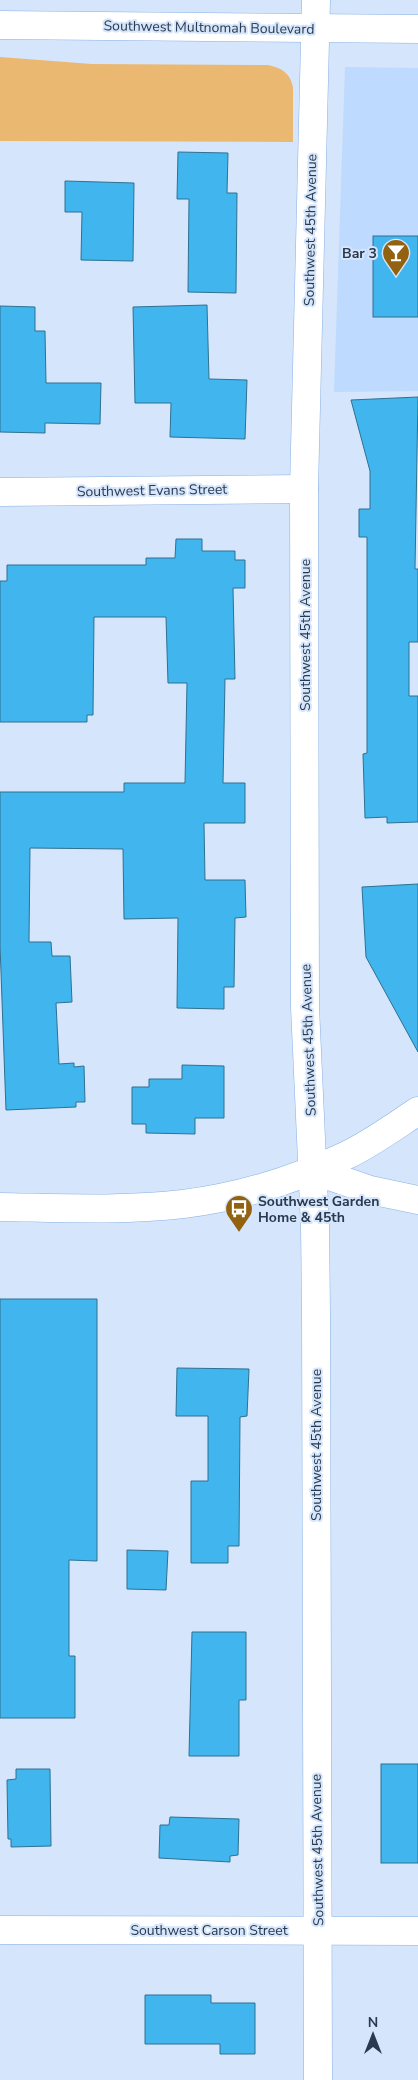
<svg xmlns="http://www.w3.org/2000/svg" width="418" height="2080" font-family="'Nunito Sans',sans-serif">
	<style>
		.built { fill: #bedafe }
		.green { fill: #ebb871 }
		.building { fill: #41b5ed; stroke: #2e7193 }
		.lines { fill: none; stroke-linecap: round; stroke-linejoin: round }
		.street-casing { stroke: #88b1e4; stroke-width: 29 }
		.secondary-casing { stroke: #88b1e4; stroke-width: 29 }
		.street { stroke: #fff; stroke-width: 28 }
		.secondary { stroke: #fff; stroke-width: 28 }
		.labels { text-anchor: middle; stroke-width: 4; stroke-linejoin: round; paint-order: stroke }
		.street-label { font-size: 14px; fill: #293a4e; stroke: #d5e5fb }
		.poi-label { font-size: 14px; font-weight: bold; fill: #293a4e; stroke: #d5e5fb; text-anchor: end }
	</style>
	<rect width="100%" height="100%" fill="#d5e5fb"/>
	<!-- built -->
	<polygon class="built" points="345,67 418,68 418,391 334,392"/>
	<!-- green -->
	<path class="green" d="M 0,57 L 92,64 L 268,65 C 282,68 290,73 293,87 L 293,142 L 0,141 Z"/>
	<!-- building -->
	<g class="building">
		<polygon points="178,152 228,153 227,193 237,193 236,293 188,292 189,199 177,199"/>
		<polygon points="65,181 134,183 133,261 81,260 82,212 65,212"/>
		<rect x="373" y="236" width="45" height="81"/>
		<polygon points="207,305 209,379 247,380 245,439 170,437 171,403 135,403 133,307"/>
		<polygon points="0,306 35,307 35,331 45,331 46,383 101,383 100,424 45,423 45,433 0,432"/>
		<polygon points="418,397 415,569 418,569 418,642 409,642 409,696 418,696 418,822 387,823 387,817 365,818 363,754 367,753 367,537 359,537 359,509 370,509 370,471 351,400"/>
		<polygon points="176,539 202,539 202,551 235,551 235,560 245,560 245,588 233,588 235,679 225,679 223,783 245,783 245,823 204,823 205,880 245,880 246,917 235,918 234,987 224,987 224,1009 177,1008 178,918 124,919 123,849 30,848 29,942 51,942 52,956 70,956 72,1002 56,1003 59,1064 74,1063 74,1067 84,1066 85,1102 76,1102 76,1107 6,1110 0,945 0,792 124,792 124,783 185,783 187,683 168,683 166,617 94,617 93,715 87,715 87,722 0,722 0,581 7,581 7,565 146,565 146,558 175,558"/>
		<polygon points="418,884 418,1052 366,957 362,887"/>
		<polygon points="182,1065 224,1066 224,1118 195,1118 195,1134 146,1133 146,1124 132,1124 132,1087 149,1087 149,1079 182,1079"/>
		<polygon points="0,1299 97,1299 97,1561 69,1560 69,1656 75,1656 75,1718 0,1718"/>
		<polygon points="177,1368 249,1369 247,1416 240,1417 239,1546 228,1546 228,1563 191,1563 191,1481 208,1481 208,1416 176,1416"/>
		<polygon points="127,1550 168,1551 166,1590 127,1589"/>
		<polygon points="192,1632 246,1632 246,1700 239,1700 239,1756 189,1756"/>
		<rect x="381" y="1764" width="37" height="99"/>
		<polygon points="16,1769 50,1769 51,1846 11,1847 11,1839 8,1839 7,1780 16,1779"/>
		<polygon points="170,1817 239,1819 238,1855 230,1856 230,1862 159,1858 160,1825 169,1825"/>
		<polygon points="145,1995 211,1995 211,2003 255,2003 255,2054 220,2054 220,2044 145,2044"/>
	</g>
	<g class="lines">
		<defs>
			<g id="street">
				<polyline points="0,492 304,489"/>
				<polyline points="312,1170 370,1190 418,1200"/>
				<polyline points="0,1930 418,1931"/>
			</g>
			<g id="secondary">
				<polyline points="316,0 304,489 305,1007 315,1226 316,1312 318,2080"/>
				<polyline points="0,25 418,29"/>
				<path d="M 0,1207 C 61,1208 123,1211 183,1204 C 239,1197 295,1180 347,1155 C 372,1143 395,1126 418,1111"/>
			</g>
		</defs>
		<!-- street casing -->
		<use href="#street" class="street-casing"/>
		<!-- secondary casing -->
		<use href="#secondary" class="secondary-casing"/>
		<!-- street -->
		<use href="#street" class="street"/>
		<!-- secondary -->
		<use href="#secondary" class="secondary"/>
	</g>
	<!-- icons -->
	<defs>
		<symbol id="bar-pin" viewBox="-11 -11 22 30"><path d="M0 17L-7.5 6A9.5 9.5 0 1 1 7.5 6Z" fill="#926210" stroke="#d5e5fb"/><path d="M-6-5H6L.8 .8V4.5H3.5V6h-7V4.5H-.8V.8Z" fill="#fff"/></symbol>
		<symbol id="bus-pin" viewBox="-11 -11 22 30"><path d="M0 17L-7.5 6A9.5 9.5 0 1 1 7.5 6Z" fill="#926210" stroke="#d5e5fb"/><path d="M-5-6H5V4H4V6H2V4H-2V6H-4V4H-5ZM-3.5-4V0h7V-4ZM-3.5 1.2v1.5H-2V1.2ZM2 1.2v1.5H3.5V1.2Z" fill="#fff"/></symbol>
	</defs>
	<g fill-rule="evenodd">
		<use href="#bar-pin" x="380" y="237" width="32" height="43"/>
		<use href="#bus-pin" x="223" y="1193" width="32" height="43"/>
	</g>
	<g class="labels">
		<!-- street labels -->
		<g class="street-label">
			<text transform="translate(209 27) rotate(1)" y="5">Southwest Multnomah Boulevard</text>
			<text transform="translate(310 230) rotate(-89)" y="5">Southwest 45th Avenue</text>
			<text transform="translate(152 490) rotate(-1)" y="5">Southwest Evans Street</text>
			<text transform="translate(305 635) rotate(-90)" y="5">Southwest 45th Avenue</text>
			<text transform="translate(308 1040) rotate(-92)" y="5">Southwest 45th Avenue</text>
			<text transform="translate(316 1445) rotate(-90)" y="5">Southwest 45th Avenue</text>
			<text transform="translate(317 1850) rotate(-91)" y="5">Southwest 45th Avenue</text>
			<text x="209" y="1935">Southwest Carson Street</text>
		</g>
		<!-- poi labels -->
		<g class="poi-label">
			<text x="377" y="258">Bar 3</text>
			<text x="258" y="1206" text-anchor="start">Southwest Garden<tspan x="258" dy="16">Home &amp; 45th</tspan></text>
		</g>
	</g>
	<!-- north arrow -->
	<g transform="translate(373 2035)" stroke="#d5e5fb" stroke-width="4" paint-order="stroke">
	<path d="M0-4L9 19L0 12L-9 19Z" fill="#293a4e"/>
	<text y="-8" font-size="14" font-weight="bold" text-anchor="middle" fill="#293a4e">N</text>
	</g>
</svg>
